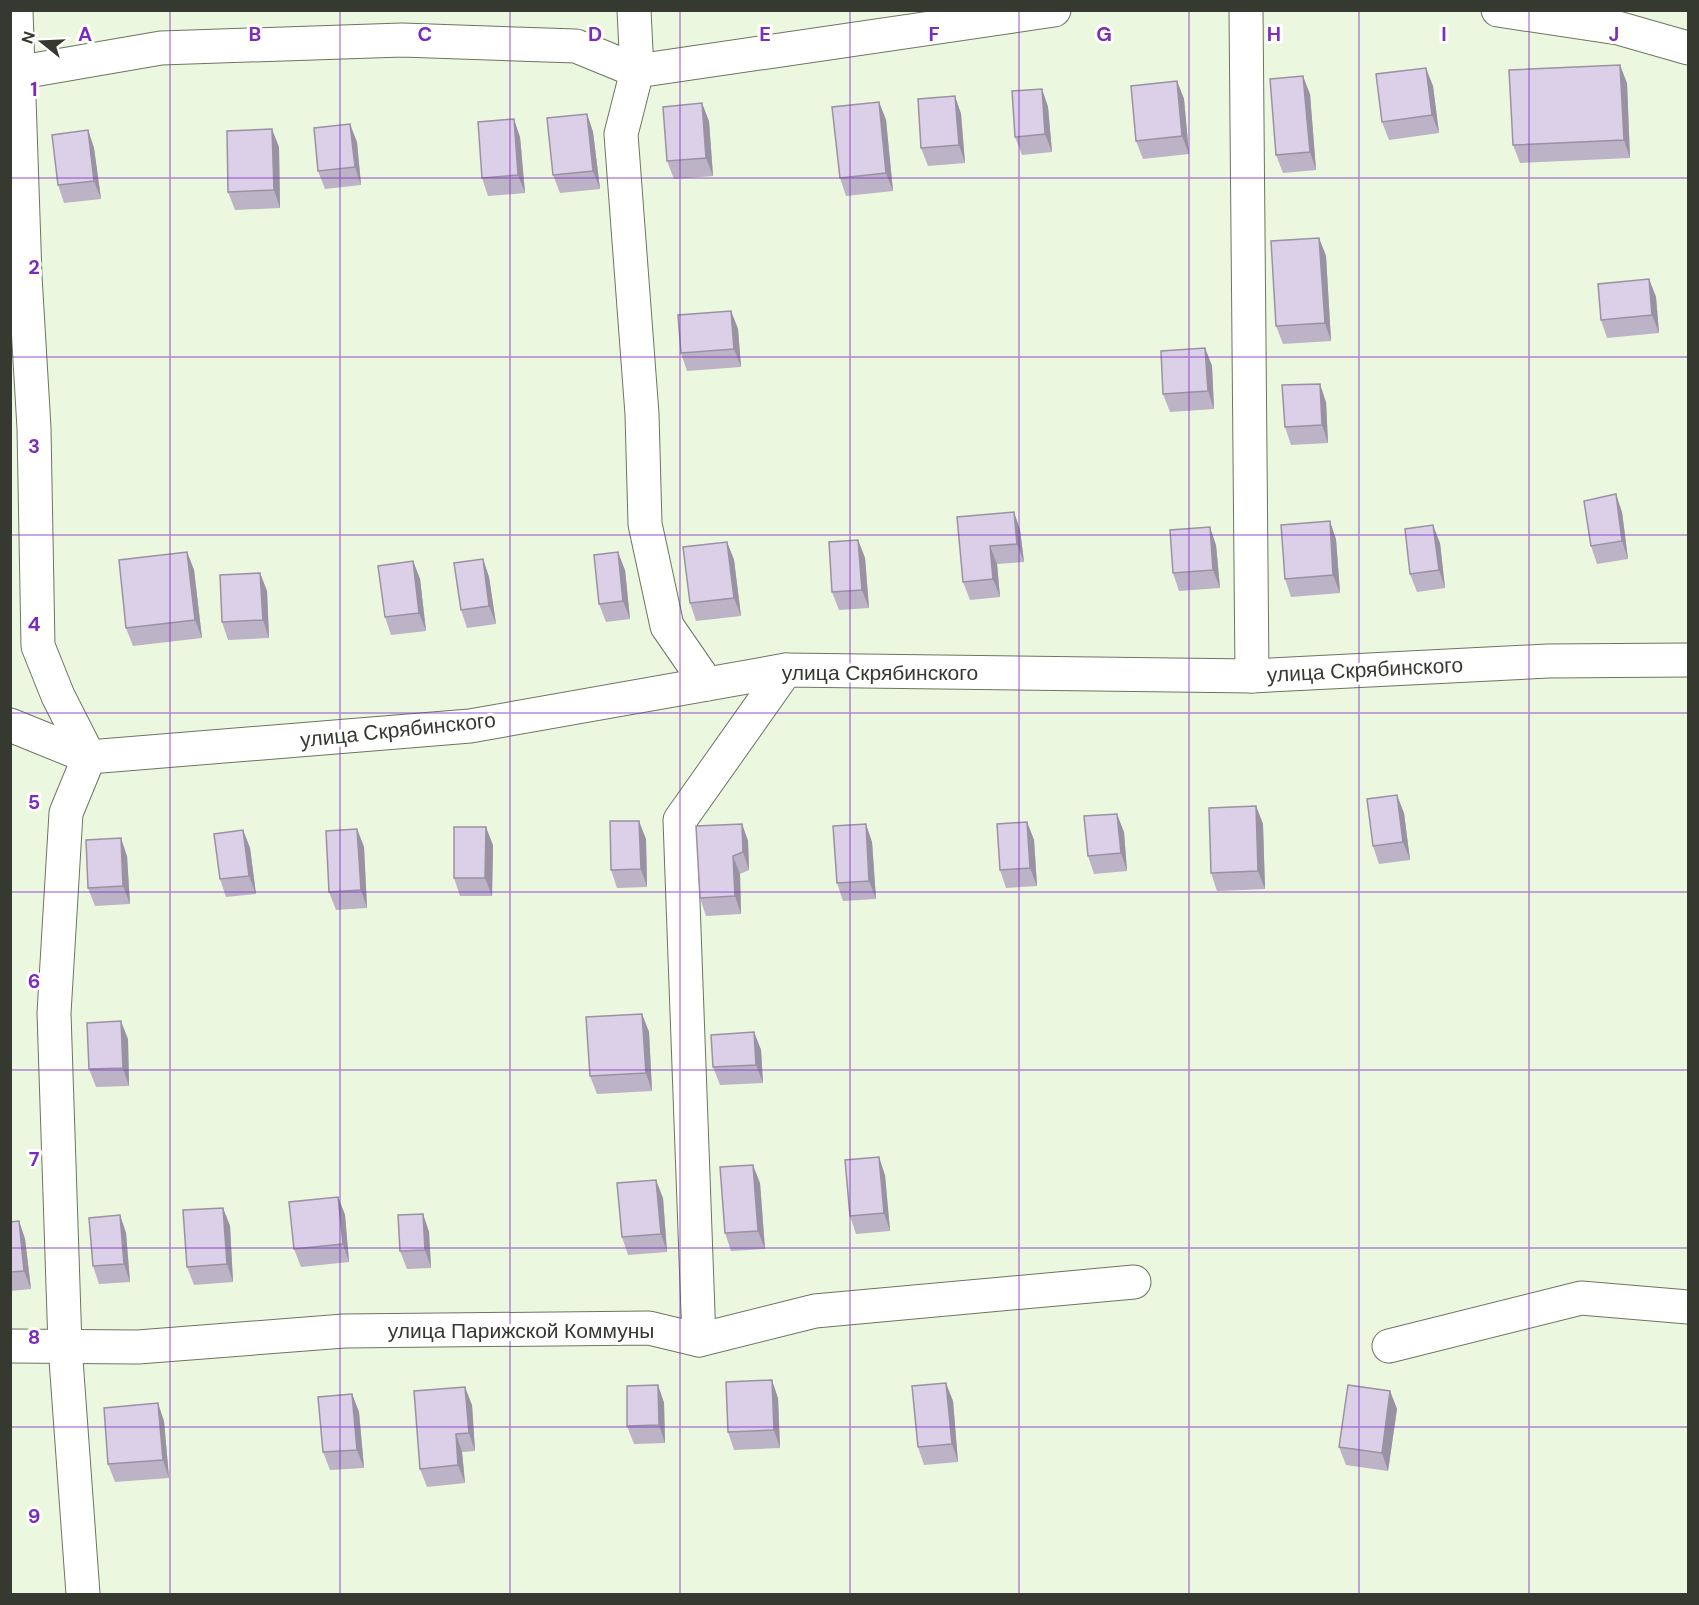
<svg xmlns="http://www.w3.org/2000/svg" width="1699" height="1605" font-family="'DM Sans',sans-serif">
	<style>
		.lines { fill: none; stroke-linecap: round; stroke-linejoin: round }
		.minor-casing { stroke: #6c7560; stroke-width: 35 }
		.minor { stroke: #fff; stroke-width: 33 }
		.wall { fill: #bcb3c7 }
		.shaded-wall { fill: #9992a2 }
		.building { fill: #dbd0e7; stroke: #9992a2; stroke-width: 1.5 }
		.grid { fill: none; stroke: #7b2cbf; stroke-width: 1.5; stroke-opacity: 0.55 }
		.labels { text-anchor: middle; stroke-width: 6; stroke-linejoin: round; paint-order: stroke }
		.street-label { font-size: 21px; fill: #353930; stroke: #fff }
		.grid-label { font-size: 20px; text-anchor: middle; font-weight: bold; fill: #7b2cbf; stroke: #fff; stroke-width: 6; stroke-linejoin: round; paint-order: stroke }
	</style>
	<rect width="100%" height="100%" fill="#ecf7df"/>
	<g class="lines">
		<defs>
			<g id="minor">
				<polyline points="16,10 25,276 34,428 38,646 58,696 89,757 66,813 54,1013 65,1346 83,1594"/>
				<polyline points="634,10 637,71 621,134 642,414 645,524 667,626 707,684"/>
				<polyline points="1246,10 1252,676"/>
				<polyline points="1498,10 1618,28 1688,48"/>
				<polyline points="10,74 161,48 402,40 576,46 637,71 1054,10"/>
				<polyline points="10,725 89,757 470,726 786,670 1252,676 1548,661 1688,660"/>
				<polyline points="699,1340 680,820 786,670"/>
				<polyline points="10,1346 138,1347 344,1331 649,1328 699,1340 815,1311 1134,1282"/>
				<polyline points="1389,1346 1581,1298 1688,1307"/>
			</g>
		</defs>
		<!-- minor casing -->
		<use href="#minor" class="minor-casing"/>
		<!-- minor -->
		<use href="#minor" class="minor"/>
	</g>
	<!-- wall -->
	<g class="wall">
		<polygon points="1177,81 1184,99 1189,154 1143,159 1136,141"/>
		<polygon points="1627,83 1630,158 1520,163 1513,145"/>
		<polygon points="1433,86 1439,133 1389,140 1382,122"/>
		<polygon points="1042,89 1048,107 1052,152 1022,155 1015,137"/>
		<polygon points="1310,94 1316,170 1283,173 1276,155"/>
		<polygon points="955,96 961,114 965,163 928,166 921,148"/>
		<polygon points="879,102 886,120 893,191 846,196 840,178"/>
		<polygon points="587,114 593,132 600,189 560,193 553,175"/>
		<polygon points="709,121 713,176 674,179 667,161"/>
		<polygon points="88,130 94,148 101,199 64,203 58,185"/>
		<polygon points="520,137 525,193 488,196 482,178"/>
		<polygon points="357,142 361,185 325,189 318,171"/>
		<polygon points="279,147 280,208 235,210 228,192"/>
		<polygon points="1319,238 1326,256 1331,341 1283,344 1276,326"/>
		<polygon points="1649,279 1656,297 1659,333 1607,338 1601,320"/>
		<polygon points="731,311 738,329 741,367 687,371 681,353"/>
		<polygon points="1205,348 1212,366 1214,409 1170,412 1163,394"/>
		<polygon points="1326,402 1328,443 1291,445 1285,427"/>
		<polygon points="1014,512 1020,530 1024,562 997,564 1000,597 970,600 963,582"/>
		<polygon points="1622,512 1628,559 1597,564 1591,546"/>
		<polygon points="1336,539 1340,593 1291,597 1285,579"/>
		<polygon points="858,540 865,558 869,608 839,610 832,592"/>
		<polygon points="727,542 734,560 741,616 696,621 690,603"/>
		<polygon points="1440,543 1445,588 1417,592 1410,574"/>
		<polygon points="1216,545 1220,588 1179,591 1173,573"/>
		<polygon points="187,552 194,570 202,638 133,646 126,628"/>
		<polygon points="483,559 489,577 496,624 467,628 461,610"/>
		<polygon points="413,561 420,579 426,631 391,635 385,617"/>
		<polygon points="625,570 630,619 606,622 599,604"/>
		<polygon points="260,573 267,591 269,638 228,640 222,622"/>
		<polygon points="1256,806 1263,824 1265,889 1217,891 1211,873"/>
		<polygon points="1404,813 1410,860 1379,864 1373,846"/>
		<polygon points="1027,822 1034,840 1037,886 1006,888 1000,870"/>
		<polygon points="742,824 748,841 749,870 740,874 741,914 706,916 700,898"/>
		<polygon points="357,829 364,847 367,908 336,910 329,892"/>
		<polygon points="243,830 250,848 256,894 226,897 220,879"/>
		<polygon points="1124,832 1127,871 1094,874 1088,856"/>
		<polygon points="646,839 647,887 617,888 611,870"/>
		<polygon points="872,842 876,899 843,901 837,883"/>
		<polygon points="493,845 492,896 460,896 454,878"/>
		<polygon points="127,856 130,904 95,906 88,888"/>
		<polygon points="642,1014 649,1032 652,1091 597,1094 590,1076"/>
		<polygon points="754,1032 761,1050 763,1083 720,1085 713,1067"/>
		<polygon points="128,1039 129,1086 96,1087 89,1069"/>
		<polygon points="885,1175 890,1231 856,1234 850,1216"/>
		<polygon points="760,1183 765,1249 731,1251 725,1233"/>
		<polygon points="338,1197 345,1215 349,1262 301,1267 294,1249"/>
		<polygon points="663,1198 667,1252 628,1255 622,1237"/>
		<polygon points="223,1208 230,1226 233,1282 194,1285 187,1267"/>
		<polygon points="423,1214 429,1232 431,1268 407,1269 400,1251"/>
		<polygon points="120,1215 126,1233 130,1282 99,1284 93,1266"/>
		<polygon points="19,1221 25,1239 31,1289 10,1291 10,1222"/>
		<polygon points="658,1385 664,1403 665,1443 634,1444 627,1426"/>
		<polygon points="1390,1391 1397,1409 1388,1471 1346,1465 1339,1447"/>
		<polygon points="352,1394 359,1412 364,1468 330,1470 323,1452"/>
		<polygon points="778,1398 780,1448 734,1450 728,1432"/>
		<polygon points="953,1401 958,1462 924,1465 918,1447"/>
		<polygon points="472,1405 475,1451 462,1452 465,1483 427,1487 420,1469"/>
		<polygon points="164,1421 169,1478 115,1482 108,1464"/>
	</g>
	<!-- shaded-wall -->
	<g class="shaded-wall">
		<polygon points="1620,65 1627,83 1630,158 1624,140"/>
		<polygon points="1426,68 1433,86 1439,133 1432,115"/>
		<polygon points="1303,76 1310,94 1316,170 1310,152"/>
		<polygon points="1177,81 1184,99 1189,154 1182,136"/>
		<polygon points="1042,89 1048,107 1052,152 1045,134"/>
		<polygon points="955,96 961,114 965,163 959,145"/>
		<polygon points="879,102 886,120 893,191 886,173"/>
		<polygon points="702,103 709,121 713,176 706,158"/>
		<polygon points="587,114 593,132 600,189 593,171"/>
		<polygon points="514,119 520,137 525,193 518,175"/>
		<polygon points="350,124 357,142 361,185 355,167"/>
		<polygon points="272,129 279,147 280,208 274,190"/>
		<polygon points="88,130 94,148 101,199 94,181"/>
		<polygon points="1319,238 1326,256 1331,341 1325,323"/>
		<polygon points="1649,279 1656,297 1659,333 1652,315"/>
		<polygon points="731,311 738,329 741,367 734,349"/>
		<polygon points="1205,348 1212,366 1214,409 1208,391"/>
		<polygon points="1320,384 1326,402 1328,443 1322,425"/>
		<polygon points="1616,494 1622,512 1628,559 1622,541"/>
		<polygon points="1014,512 1020,530 1024,562 1017,544"/>
		<polygon points="1330,521 1336,539 1340,593 1333,575"/>
		<polygon points="1433,525 1440,543 1445,588 1439,570"/>
		<polygon points="1210,527 1216,545 1220,588 1213,570"/>
		<polygon points="858,540 865,558 869,608 862,590"/>
		<polygon points="727,542 734,560 741,616 734,598"/>
		<polygon points="990,546 997,564 1000,597 993,579"/>
		<polygon points="187,552 194,570 202,638 195,620"/>
		<polygon points="618,552 625,570 630,619 623,601"/>
		<polygon points="483,559 489,577 496,624 489,606"/>
		<polygon points="413,561 420,579 426,631 419,613"/>
		<polygon points="260,573 267,591 269,638 263,620"/>
		<polygon points="1397,795 1404,813 1410,860 1403,842"/>
		<polygon points="1256,806 1263,824 1265,889 1258,871"/>
		<polygon points="1117,814 1124,832 1127,871 1121,853"/>
		<polygon points="639,821 646,839 647,887 641,869"/>
		<polygon points="1027,822 1034,840 1037,886 1030,868"/>
		<polygon points="742,824 748,841 749,870 743,852"/>
		<polygon points="866,824 872,842 876,899 869,881"/>
		<polygon points="486,827 493,845 492,896 485,878"/>
		<polygon points="357,829 364,847 367,908 361,890"/>
		<polygon points="243,830 250,848 256,894 249,876"/>
		<polygon points="121,838 127,856 130,904 123,886"/>
		<polygon points="733,856 740,874 741,914 735,896"/>
		<polygon points="642,1014 649,1032 652,1091 646,1073"/>
		<polygon points="121,1021 128,1039 129,1086 123,1068"/>
		<polygon points="754,1032 761,1050 763,1083 756,1065"/>
		<polygon points="879,1157 885,1175 890,1231 884,1213"/>
		<polygon points="753,1165 760,1183 765,1249 758,1231"/>
		<polygon points="656,1180 663,1198 667,1252 661,1234"/>
		<polygon points="338,1197 345,1215 349,1262 343,1244"/>
		<polygon points="223,1208 230,1226 233,1282 227,1264"/>
		<polygon points="423,1214 429,1232 431,1268 425,1250"/>
		<polygon points="120,1215 126,1233 130,1282 124,1264"/>
		<polygon points="19,1221 25,1239 31,1289 24,1271"/>
		<polygon points="772,1380 778,1398 780,1448 774,1430"/>
		<polygon points="946,1383 953,1401 958,1462 952,1444"/>
		<polygon points="658,1385 664,1403 665,1443 659,1425"/>
		<polygon points="465,1387 472,1405 475,1451 469,1433"/>
		<polygon points="1390,1391 1397,1409 1388,1471 1382,1453"/>
		<polygon points="352,1394 359,1412 364,1468 357,1450"/>
		<polygon points="158,1403 164,1421 169,1478 163,1460"/>
		<polygon points="456,1434 462,1452 465,1483 458,1465"/>
	</g>
	<!-- building -->
	<g class="building">
		<polygon points="1620,65 1624,140 1513,145 1509,70"/>
		<polygon points="1426,68 1432,115 1382,122 1376,74"/>
		<polygon points="1303,76 1310,152 1276,155 1270,79"/>
		<polygon points="1177,81 1182,136 1136,141 1131,86"/>
		<polygon points="1042,89 1045,134 1015,137 1012,91"/>
		<polygon points="955,96 959,145 921,148 918,99"/>
		<polygon points="879,102 886,173 840,178 832,107"/>
		<polygon points="702,103 706,158 667,161 663,107"/>
		<polygon points="587,114 593,171 553,175 547,118"/>
		<polygon points="514,119 518,175 482,178 478,122"/>
		<polygon points="350,124 355,167 318,171 314,128"/>
		<polygon points="272,129 274,190 228,192 227,131"/>
		<polygon points="88,130 94,181 58,185 52,135"/>
		<polygon points="1319,238 1325,323 1276,326 1271,241"/>
		<polygon points="1649,279 1652,315 1601,320 1598,284"/>
		<polygon points="731,311 734,349 681,353 678,315"/>
		<polygon points="1205,348 1208,391 1163,394 1161,351"/>
		<polygon points="1320,384 1322,425 1285,427 1282,385"/>
		<polygon points="1616,494 1622,541 1591,546 1584,501"/>
		<polygon points="1014,512 1017,544 990,546 993,579 963,582 957,517"/>
		<polygon points="1330,521 1333,575 1285,579 1281,525"/>
		<polygon points="1433,525 1439,570 1410,574 1405,529"/>
		<polygon points="1210,527 1213,570 1173,573 1170,530"/>
		<polygon points="858,540 862,590 832,592 829,542"/>
		<polygon points="727,542 734,598 690,603 683,547"/>
		<polygon points="187,552 195,620 126,628 119,560"/>
		<polygon points="618,552 623,601 599,604 594,555"/>
		<polygon points="483,559 489,606 461,610 454,563"/>
		<polygon points="413,561 419,613 385,617 378,566"/>
		<polygon points="260,573 263,620 222,622 220,575"/>
		<polygon points="1397,795 1403,842 1373,846 1367,799"/>
		<polygon points="1256,806 1258,871 1211,873 1209,808"/>
		<polygon points="1117,814 1121,853 1088,856 1084,816"/>
		<polygon points="610,821 639,821 641,869 611,870"/>
		<polygon points="1027,822 1030,868 1000,870 997,824"/>
		<polygon points="742,824 743,852 733,856 735,896 700,898 696,826"/>
		<polygon points="866,824 869,881 837,883 833,826"/>
		<polygon points="454,827 486,827 485,878 454,878"/>
		<polygon points="357,829 361,890 329,892 326,831"/>
		<polygon points="243,830 249,876 220,879 214,834"/>
		<polygon points="121,838 123,886 88,888 86,840"/>
		<polygon points="642,1014 646,1073 590,1076 586,1017"/>
		<polygon points="121,1021 123,1068 89,1069 87,1023"/>
		<polygon points="754,1032 756,1065 713,1067 711,1035"/>
		<polygon points="879,1157 884,1213 850,1216 845,1160"/>
		<polygon points="753,1165 758,1231 725,1233 720,1167"/>
		<polygon points="656,1180 661,1234 622,1237 617,1183"/>
		<polygon points="338,1197 343,1244 294,1249 289,1202"/>
		<polygon points="223,1208 227,1264 187,1267 183,1210"/>
		<polygon points="423,1214 425,1250 400,1251 398,1215"/>
		<polygon points="120,1215 124,1264 93,1266 89,1218"/>
		<polygon points="19,1221 24,1271 10,1272 10,1222"/>
		<polygon points="772,1380 774,1430 728,1432 726,1382"/>
		<polygon points="946,1383 952,1444 918,1447 912,1386"/>
		<polygon points="658,1385 659,1425 627,1426 627,1386"/>
		<polygon points="1348,1385 1390,1391 1382,1453 1339,1447"/>
		<polygon points="465,1387 469,1433 456,1434 458,1465 420,1469 414,1391"/>
		<polygon points="352,1394 357,1450 323,1452 318,1397"/>
		<polygon points="158,1403 163,1460 108,1464 104,1408"/>
	</g>
	<!-- grid -->
	<path class="grid" d="M 170,10 L 170,1594M 340,10 L 340,1594M 510,10 L 510,1594M 680,10 L 680,1594M 850,10 L 850,1594M 1019,10 L 1019,1594M 1189,10 L 1189,1594M 1359,10 L 1359,1594M 1529,10 L 1529,1594M 10,178 L 1688,178M 10,357 L 1688,357M 10,535 L 1688,535M 10,713 L 1688,713M 10,892 L 1688,892M 10,1070 L 1688,1070M 10,1248 L 1688,1248M 10,1427 L 1688,1427"/>
	<g class="labels">
		<!-- street labels -->
		<g class="street-label">
			<text transform="translate(1365 670) rotate(-3)" y="7">улица Скрябинского</text>
			<text x="880" y="680">улица Скрябинского</text>
			<text transform="translate(398 730) rotate(-6)" y="7">улица Скрябинского</text>
			<text x="521" y="1338">улица Парижской Коммуны</text>
		</g>
	</g>
	<g class="grid-label">
		<text x="85" y="41">A</text>
		<text x="255" y="41">B</text>
		<text x="425" y="41">C</text>
		<text x="595" y="41">D</text>
		<text x="765" y="41">E</text>
		<text x="934" y="41">F</text>
		<text x="1104" y="41">G</text>
		<text x="1274" y="41">H</text>
		<text x="1444" y="41">I</text>
		<text x="1614" y="41">J</text>
		<text x="34" y="96">1</text>
		<text x="34" y="274">2</text>
		<text x="34" y="453">3</text>
		<text x="34" y="631">4</text>
		<text x="34" y="809">5</text>
		<text x="34" y="988">6</text>
		<text x="34" y="1166">7</text>
		<text x="34" y="1344">8</text>
		<text x="34" y="1523">9</text>
	</g>
	<!-- border -->
	<rect width="1699" height="1605" fill="none" stroke="#353930" stroke-width="24"/>
	<!-- north arrow -->
	<g transform="translate(42 42) rotate(288)" stroke="#ffffff" stroke-width="4.5" paint-order="stroke">
	<path d="M0-4.5L10 22L0 15L-10 22Z" fill="#353930"/>
	<text y="-9" font-size="16" font-weight="bold" text-anchor="middle" fill="#353930">N</text>
	</g>
</svg>
